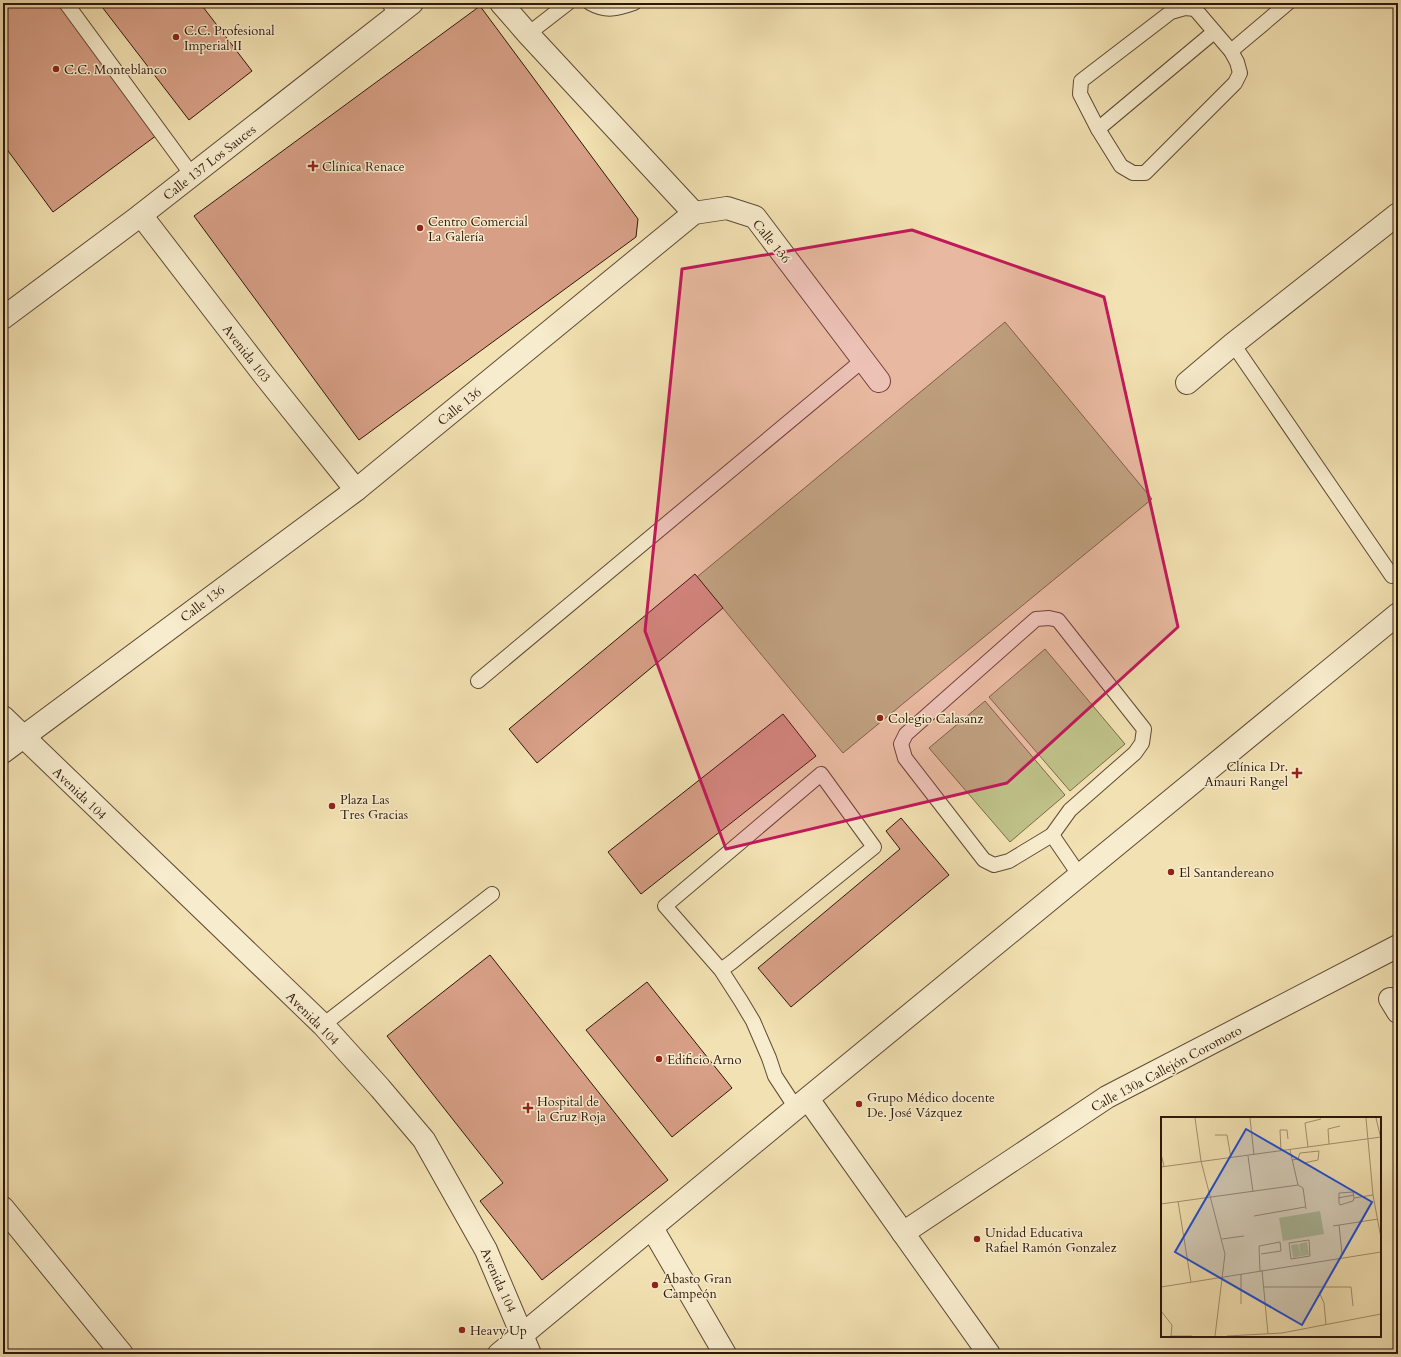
<svg xmlns="http://www.w3.org/2000/svg" width="1401" height="1357" font-family="Cardo,serif">
	<style>
		.green { fill: #bfc289; stroke: #776c4a }
		.building { fill: #d79f86; stroke: #2f170a }
		.lines { fill: none; stroke-linecap: round; stroke-linejoin: round }
		.service-casing { stroke: #604a34; stroke-width: 16 }
		.minor-casing { stroke: #604a34; stroke-width: 24 }
		.service { stroke: #f7eccd; stroke-width: 14 }
		.minor { stroke: #f7eccd; stroke-width: 22 }
		.marked { fill: #c2185b; fill-opacity: 0.2; stroke: #c2185b; stroke-width: 3; stroke-linejoin: round }
		.poi-dot { fill: #8f2418; stroke: #f7eccd; stroke-width: 1.5 }
		.labels { text-anchor: middle; stroke-width: 3; stroke-linejoin: round; paint-order: stroke }
		.poi-label { font-size: 13px; fill: #2f170a; stroke: #f7eccd; text-anchor: start }
		.street-label { font-size: 13px; fill: #2f170a; stroke: #f7eccd }
		.inset-road { fill: none; stroke: #a4906f; stroke-width: 1 }
		.view { fill: #1d4ed8; fill-opacity: 0.15; stroke: #1d4ed8; stroke-width: 2 }
		.inset-edge { fill: none; stroke: #2f170a; stroke-width: 2 }
	</style>
	<rect width="100%" height="100%" fill="#f2e1b2"/>
	<filter id="stains"><feTurbulence type="fractalNoise" baseFrequency=".005" numOctaves="4"/><feColorMatrix values="0 0 0 0 .2 0 0 0 0 .09 0 0 0 0 .02 0 0 0 .5 -.17"/></filter>
	<radialGradient id="worn" r=".72"><stop offset=".6" stop-color="#630" stop-opacity="0"/><stop offset="1" stop-color="#630" stop-opacity=".3"/></radialGradient>
	<!-- green -->
	<g class="green">
		<polygon points="1005,322 1152,499 843,753 697,577"/>
		<polygon points="1045,649 1125,744 1070,791 989,697"/>
		<polygon points="985,701 1065,795 1010,842 929,748"/>
	</g>
	<!-- building -->
	<g class="building">
		<polygon points="3,3 59,3 157,135 53,212 3,144"/>
		<polygon points="99,3 200,3 252,71 189,120"/>
		<polygon points="480,6 638,219 636,237 359,440 194,216"/>
		<polygon points="695,574 723,608 537,763 509,729"/>
		<polygon points="783,714 816,756 641,894 608,852"/>
		<polygon points="901,818 949,875 791,1007 758,968 900,849 886,831"/>
		<polygon points="490,955 668,1180 542,1280 480,1201 503,1183 387,1036"/>
		<polygon points="647,982 732,1088 672,1137 586,1030"/>
	</g>
	<g class="lines">
		<defs>
			<g id="service">
				<polyline points="66,3 192,175"/>
				<polyline points="389,3 397,15"/>
				<path d="M 590,3 C 606,12 617,9 634,3"/>
				<polygon points="1185,8 1195,9 1231,51 1237,62 1240,73 1235,83 1145,173 1133,173 1121,166 1098,129 1080,94 1081,81 1171,12"/>
				<polyline points="528,34 568,3"/>
				<polyline points="1231,51 1288,3"/>
				<polyline points="1098,129 1214,32"/>
				<polyline points="1233,344 1392,576"/>
				<polygon points="1049,618 1058,620 1144,729 1142,743 1135,753 1070,810 1052,835 1009,861 994,865 984,860 905,758 901,744 906,734 1036,619"/>
				<polyline points="478,681 863,360"/>
				<polyline points="1052,835 1080,876"/>
				<polyline points="721,970 732,962 874,847 821,774 665,906 721,970 741,1001 753,1021 769,1058 775,1076 796,1108"/>
				<polyline points="323,1025 492,894"/>
			</g>
			<g id="minor">
				<polyline points="501,3 528,34 694,213"/>
				<polyline points="141,215 264,375 356,490"/>
				<polyline points="3,318 141,215 412,3"/>
				<polyline points="1187,383 1233,344 1398,214"/>
				<polyline points="3,717 323,1025 380,1088 424,1140 486,1250 530,1354"/>
				<polyline points="3,752 356,490 694,213 727,208 755,217 879,381"/>
				<polyline points="1390,999 1398,1012"/>
				<polyline points="808,1099 989,1354"/>
				<polyline points="3,1208 122,1354"/>
				<polyline points="652,1228 725,1354"/>
				<polyline points="903,1233 1107,1097 1398,946"/>
				<polyline points="499,1354 796,1108 1398,614"/>
			</g>
		</defs>
		<!-- service casing -->
		<use href="#service" class="service-casing"/>
		<!-- minor casing -->
		<use href="#minor" class="minor-casing"/>
		<!-- service -->
		<use href="#service" class="service"/>
		<!-- minor -->
		<use href="#minor" class="minor"/>
	</g>
	<!-- marked area -->
	<path class="marked" d="M 912,230 L 1104,297 L 1178,627 L 1007,783 L 726,849 L 645,631 L 682,269 Z"/>
	<!-- markers -->
	<g class="poi-dot">
		<circle cx="176" cy="37" r="4"/>
		<circle cx="56" cy="69" r="4"/>
		<path d="M311 160h4v4h4v4h-4v4h-4v-4h-4v-4h4z"/>
		<circle cx="420" cy="228" r="4"/>
		<circle cx="880" cy="718" r="4"/>
		<path d="M1295 767h4v4h4v4h-4v4h-4v-4h-4v-4h4z"/>
		<circle cx="332" cy="806" r="4"/>
		<circle cx="1171" cy="872" r="4"/>
		<circle cx="659" cy="1059" r="4"/>
		<circle cx="859" cy="1104" r="4"/>
		<path d="M526 1102h4v4h4v4h-4v4h-4v-4h-4v-4h4z"/>
		<circle cx="977" cy="1239" r="4"/>
		<circle cx="655" cy="1285" r="4"/>
		<circle cx="462" cy="1330" r="4"/>
	</g>
	<g class="labels">
		<!-- poi labels -->
		<g class="poi-label">
			<text x="184" y="35">C.C. Profesional<tspan x="184" dy="15">Imperial II</tspan></text>
			<text x="64" y="74">C.C. Monteblanco</text>
			<text x="322" y="171">Clínica Renace</text>
			<text x="428" y="226">Centro Comercial<tspan x="428" dy="15">La Galería</tspan></text>
			<text x="888" y="723">Colegio Calasanz</text>
			<text x="1288" y="771" text-anchor="end">Clínica Dr.<tspan x="1288" dy="15">Amauri Rangel</tspan></text>
			<text x="340" y="804">Plaza Las<tspan x="340" dy="15">Tres Gracias</tspan></text>
			<text x="1179" y="877">El Santandereano</text>
			<text x="667" y="1064">Edificio Arno</text>
			<text x="867" y="1102">Grupo Médico docente<tspan x="867" dy="15">De. José Vázquez</tspan></text>
			<text x="537" y="1106">Hospital de<tspan x="537" dy="15">la Cruz Roja</tspan></text>
			<text x="985" y="1237">Unidad Educativa<tspan x="985" dy="15">Rafael Ramón Gonzalez</tspan></text>
			<text x="663" y="1283">Abasto Gran<tspan x="663" dy="15">Campeón</tspan></text>
			<text x="470" y="1335">Heavy Up</text>
		</g>
		<!-- street labels -->
		<g class="street-label">
			<text transform="translate(209 162) rotate(-38)" y="5">Calle 137 Los Sauces</text>
			<text transform="translate(772 241) rotate(51)" y="5">Calle 136</text>
			<text transform="translate(247 353) rotate(52)" y="5">Avenida 103</text>
			<text transform="translate(459 406) rotate(-39)" y="5">Calle 136</text>
			<text transform="translate(202 603) rotate(-37)" y="5">Calle 136</text>
			<text transform="translate(80 793) rotate(44)" y="5">Avenida 104</text>
			<text transform="translate(313 1018) rotate(45)" y="5">Avenida 104</text>
			<text transform="translate(1166 1068) rotate(-28)" y="5">Calle 130a Callejón Coromoto</text>
			<text transform="translate(499 1280) rotate(66)" y="5">Avenida 104</text>
		</g>
	</g>
	<!-- overview -->
	<g transform="translate(1161 1117)">
		<rect width="220" height="220" fill="#f2e1b2"/>
		<path d="M 159,94 L 163,117 L 122,124 L 118,101 ZM 146,125 L 148,138 L 140,139 L 138,127 ZM 137,127 L 140,139 L 132,141 L 130,128 Z" fill="#bfc289"/>
		<path class="inset-road" d="M 34,1 L 40,44 L 64,137 L 54,219M 89,1 L 93,38M 205,1 L 212,78 L 220,121M 215,1 L 220,22M 54,18 L 66,18 L 70,41M 168,27 L 167,12 L 179,9M 147,30 L 144,6 L 160,2M 129,33 L 137,68M 120,34 L 119,13 L 126,13 L 127,22M 0,37 L 3,49M 87,39 L 92,75M 131,43 L 137,42 L 143,46 L 157,43 L 158,34 L 139,36 L 137,42M 0,50 L 220,20M 177,81 L 193,78M 193,81 L 192,75 L 178,76 L 178,86 L 179,88 L 192,84 L 193,81 L 212,78M 17,84 L 30,165M 0,87 L 137,68 L 142,71 L 145,92M 93,99 L 144,90M 178,108 L 181,137M 172,109 L 217,102M 61,122 L 83,119M 148,123 L 149,139 L 130,142 L 128,126 ZM 101,153 L 107,217M 99,154 L 98,129 L 119,125 L 120,134 L 100,137M 0,170 L 220,135M 102,170 L 190,170 L 192,189M 158,175 L 163,186 L 165,208M 80,187 L 80,157M 0,194 L 11,208 L 10,219M 9,219 L 31,219M 66,219 L 121,216 L 220,197"/>
		<path class="view" d="M 85,12 L 211,85 L 141,208 L 14,135 Z"/>
		<rect width="220" height="220" class="inset-edge"/>
	</g>
	<!-- margin -->
	<rect width="1401" height="1357" fill="none" stroke="#f2e1b2" stroke-width="16"/>
	<rect x="4" y="4" width="1393" height="1349" fill="none" stroke="#2f170a" stroke-width="2"/>
	<rect x="8" y="8" width="1385" height="1341" fill="none" stroke="#2f170a"/>
	<rect width="100%" height="100%" filter="url(#stains)"/>
	<rect width="100%" height="100%" fill="url(#worn)"/>
</svg>
